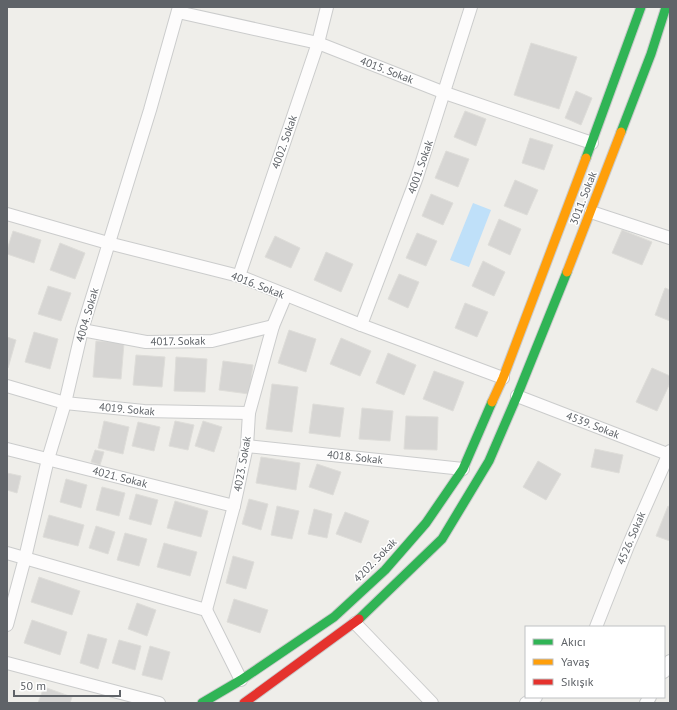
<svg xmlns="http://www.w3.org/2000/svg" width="677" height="710" font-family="'PT Sans',sans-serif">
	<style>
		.water { fill: #bfe0f9 }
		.building { fill: #d6d5d3; stroke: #deddd9 }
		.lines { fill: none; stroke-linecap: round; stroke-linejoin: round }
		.street-casing { stroke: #cbcccc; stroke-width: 14 }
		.fast-casing { stroke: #cacacb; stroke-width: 11 }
		.slow-casing { stroke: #cacacb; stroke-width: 11 }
		.jam-casing { stroke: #cacacb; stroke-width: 11 }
		.street { stroke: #fdfcfc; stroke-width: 12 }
		.fast { stroke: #30b455; stroke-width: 9 }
		.slow { stroke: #ff9f0a; stroke-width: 9 }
		.jam { stroke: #e5322d; stroke-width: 9 }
		.labels { text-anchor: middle; stroke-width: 3; stroke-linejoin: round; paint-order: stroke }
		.street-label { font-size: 11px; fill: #5f6368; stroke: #fff }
	</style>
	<rect width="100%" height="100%" fill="#efeeea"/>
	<!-- water -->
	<polygon class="water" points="473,203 491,210 469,267 450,260"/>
	<!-- building -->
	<g class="building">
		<polygon points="531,43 577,57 559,109 514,95"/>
		<polygon points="576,91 592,98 581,125 565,118"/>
		<polygon points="465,111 486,119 476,146 454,137"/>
		<polygon points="530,138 553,145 544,170 522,163"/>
		<polygon points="446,151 469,159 458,187 435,178"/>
		<polygon points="515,180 538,190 527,215 504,206"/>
		<polygon points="431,194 453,203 443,225 422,216"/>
		<polygon points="499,219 521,229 510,255 488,245"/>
		<polygon points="622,230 652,242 642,265 612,253"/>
		<polygon points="13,231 41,240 34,263 7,254 7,250"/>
		<polygon points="417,233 437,241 426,266 406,258"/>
		<polygon points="275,236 300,248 291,268 265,257"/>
		<polygon points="60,243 85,253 75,279 50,270"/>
		<polygon points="326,252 353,264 341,292 314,280"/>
		<polygon points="483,261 505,272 494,296 472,286"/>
		<polygon points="399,274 419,282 408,308 388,299"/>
		<polygon points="48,286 71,293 61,321 38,314"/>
		<polygon points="665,288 670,290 670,321 655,315"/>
		<polygon points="465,303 488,312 477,337 455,328"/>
		<polygon points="289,330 316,339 306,372 278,363"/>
		<polygon points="34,332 58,339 50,369 25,362"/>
		<polygon points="7,337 16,340 8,368 7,368"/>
		<polygon points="341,338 371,351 360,376 330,364"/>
		<polygon points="96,341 124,343 121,379 93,377"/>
		<polygon points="388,353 416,365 404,395 376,383"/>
		<polygon points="136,355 165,357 162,387 133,385"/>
		<polygon points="176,357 207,359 205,392 174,391"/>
		<polygon points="223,361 253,365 249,394 219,390"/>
		<polygon points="652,368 670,376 670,383 657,411 636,402"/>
		<polygon points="434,371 464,382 453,411 423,399"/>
		<polygon points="272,384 298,387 292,432 266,429"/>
		<polygon points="313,404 344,408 340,437 309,433"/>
		<polygon points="362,408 393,411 390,441 359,439"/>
		<polygon points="406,416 438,417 437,450 404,449"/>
		<polygon points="104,421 129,427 123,454 98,448"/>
		<polygon points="175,421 194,425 188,450 169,446"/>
		<polygon points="203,421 222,427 214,452 195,446"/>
		<polygon points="138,422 160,427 154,451 132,446"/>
		<polygon points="595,449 623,455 619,473 591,467"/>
		<polygon points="95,450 104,452 100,465 91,462"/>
		<polygon points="261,457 300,463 296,490 256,483"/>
		<polygon points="538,461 561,474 546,500 523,487"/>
		<polygon points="317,464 341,472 333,495 309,487"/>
		<polygon points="7,473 21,476 17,493 7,490"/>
		<polygon points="66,479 87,485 81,508 60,502"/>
		<polygon points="102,487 125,493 119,516 96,510"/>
		<polygon points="136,494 158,500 151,525 129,519"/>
		<polygon points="249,499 268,504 261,530 242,524"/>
		<polygon points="175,501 208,511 201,537 167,528"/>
		<polygon points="277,506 299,511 292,539 271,535"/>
		<polygon points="668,506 670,507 670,541 656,536"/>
		<polygon points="314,509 332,514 327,538 308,534"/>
		<polygon points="345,512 369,521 361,543 336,534"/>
		<polygon points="49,515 84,525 78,546 43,537"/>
		<polygon points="96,526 115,532 108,554 89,548"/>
		<polygon points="125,533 147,539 139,566 117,560"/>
		<polygon points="164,543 197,552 190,576 157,567"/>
		<polygon points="233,556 254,562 246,589 226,583"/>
		<polygon points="39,577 80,591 72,615 31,602"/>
		<polygon points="234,599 268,610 260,633 227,622"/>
		<polygon points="137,603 156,610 147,636 128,629"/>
		<polygon points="32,620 67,632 60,655 24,643"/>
		<polygon points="88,634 107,639 98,669 80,663"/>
		<polygon points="119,640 141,646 135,670 112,663"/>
		<polygon points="150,646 170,652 162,680 142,675"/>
		<polygon points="44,687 72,697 70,703 38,703"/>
	</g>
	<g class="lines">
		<defs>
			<g id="street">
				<polyline points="178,12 318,43 445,93 592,143"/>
				<polyline points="591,212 670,238"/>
				<polyline points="7,214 108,243 239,276 361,325 503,378"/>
				<polyline points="239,276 318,43 327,7"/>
				<polyline points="361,325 417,177 471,7"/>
				<polyline points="82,330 146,342 212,341 273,326"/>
				<polyline points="7,386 65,403 144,411 249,413"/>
				<polyline points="517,396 670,455"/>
				<polyline points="247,446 463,469"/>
				<polyline points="7,449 234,506"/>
				<polyline points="7,553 206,610 241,680"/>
				<polyline points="206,610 234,506 247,446 249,413 273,326 286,295"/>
				<polyline points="355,623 432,703"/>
				<polyline points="7,625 25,558 48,459 65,403 82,330 150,110 179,7"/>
				<polyline points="596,627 628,546 670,451"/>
				<polyline points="7,663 159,703"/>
				<polyline points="664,672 670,661"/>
				<polyline points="526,703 536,697"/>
				<polyline points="646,703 650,697"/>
			</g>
			<g id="fast">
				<polyline points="621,132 651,54 666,7"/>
				<polyline points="586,158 641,7"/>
				<polyline points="359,619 442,539 489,461 517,396 567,272"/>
				<polyline points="202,703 241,680 334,617 385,570 426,523 463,469 492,402"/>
			</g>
			<g id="slow">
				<polyline points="567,272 621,132"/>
				<polyline points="492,402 503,378 586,158"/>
			</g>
			<polyline id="jam" points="244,703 359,619"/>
		</defs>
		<!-- street casing -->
		<use href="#street" class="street-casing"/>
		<!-- fast casing -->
		<use href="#fast" class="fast-casing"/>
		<!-- slow casing -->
		<use href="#slow" class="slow-casing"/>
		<!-- jam casing -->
		<use href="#jam" class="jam-casing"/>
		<!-- street -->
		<use href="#street" class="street"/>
		<!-- fast -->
		<use href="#fast" class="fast"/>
		<!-- slow -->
		<use href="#slow" class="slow"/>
		<!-- jam -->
		<use href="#jam" class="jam"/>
	</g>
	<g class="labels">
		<!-- street labels -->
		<g class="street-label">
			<text transform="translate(387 70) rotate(21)" y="4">4015. Sokak</text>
			<text transform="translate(284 142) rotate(-71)" y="4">4002. Sokak</text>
			<text transform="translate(420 167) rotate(-71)" y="4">4001. Sokak</text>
			<text transform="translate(583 198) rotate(-69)" y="4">3011. Sokak</text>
			<text transform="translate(258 285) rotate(21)" y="4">4016. Sokak</text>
			<text transform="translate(87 315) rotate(-74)" y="4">4004. Sokak</text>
			<text transform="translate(178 341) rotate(-1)" y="4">4017. Sokak</text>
			<text transform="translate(127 409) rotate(5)" y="4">4019. Sokak</text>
			<text transform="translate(593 425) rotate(21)" y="4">4539. Sokak</text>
			<text transform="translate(355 457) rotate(6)" y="4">4018. Sokak</text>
			<text transform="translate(242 464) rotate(-80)" y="4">4023. Sokak</text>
			<text transform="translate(120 477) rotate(14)" y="4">4021. Sokak</text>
			<text transform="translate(631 538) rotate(-67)" y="4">4526. Sokak</text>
			<text transform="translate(375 560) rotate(-46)" y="4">4202. Sokak</text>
		</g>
	</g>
	<!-- border -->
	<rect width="677" height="710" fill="none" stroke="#5f6368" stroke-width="16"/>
	<!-- legend -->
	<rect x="525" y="626" width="140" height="72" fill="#ffffff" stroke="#bfc1c3"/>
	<rect x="533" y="639" width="20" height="6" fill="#30b455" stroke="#bfc1c3"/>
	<text x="561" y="646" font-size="12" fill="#5f6368">Akıcı</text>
	<rect x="533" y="659" width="20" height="6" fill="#ff9f0a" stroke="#bfc1c3"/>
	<text x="561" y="666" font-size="12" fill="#5f6368">Yavaş</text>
	<rect x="533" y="679" width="20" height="6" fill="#e5322d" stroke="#bfc1c3"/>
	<text x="561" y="686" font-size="12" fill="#5f6368">Sıkışık</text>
	<!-- scale -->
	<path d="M14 690v6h106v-6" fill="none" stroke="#5f6368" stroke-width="2"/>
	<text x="20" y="690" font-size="12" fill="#5f6368" stroke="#ffffff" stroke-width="3" paint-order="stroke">50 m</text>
</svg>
